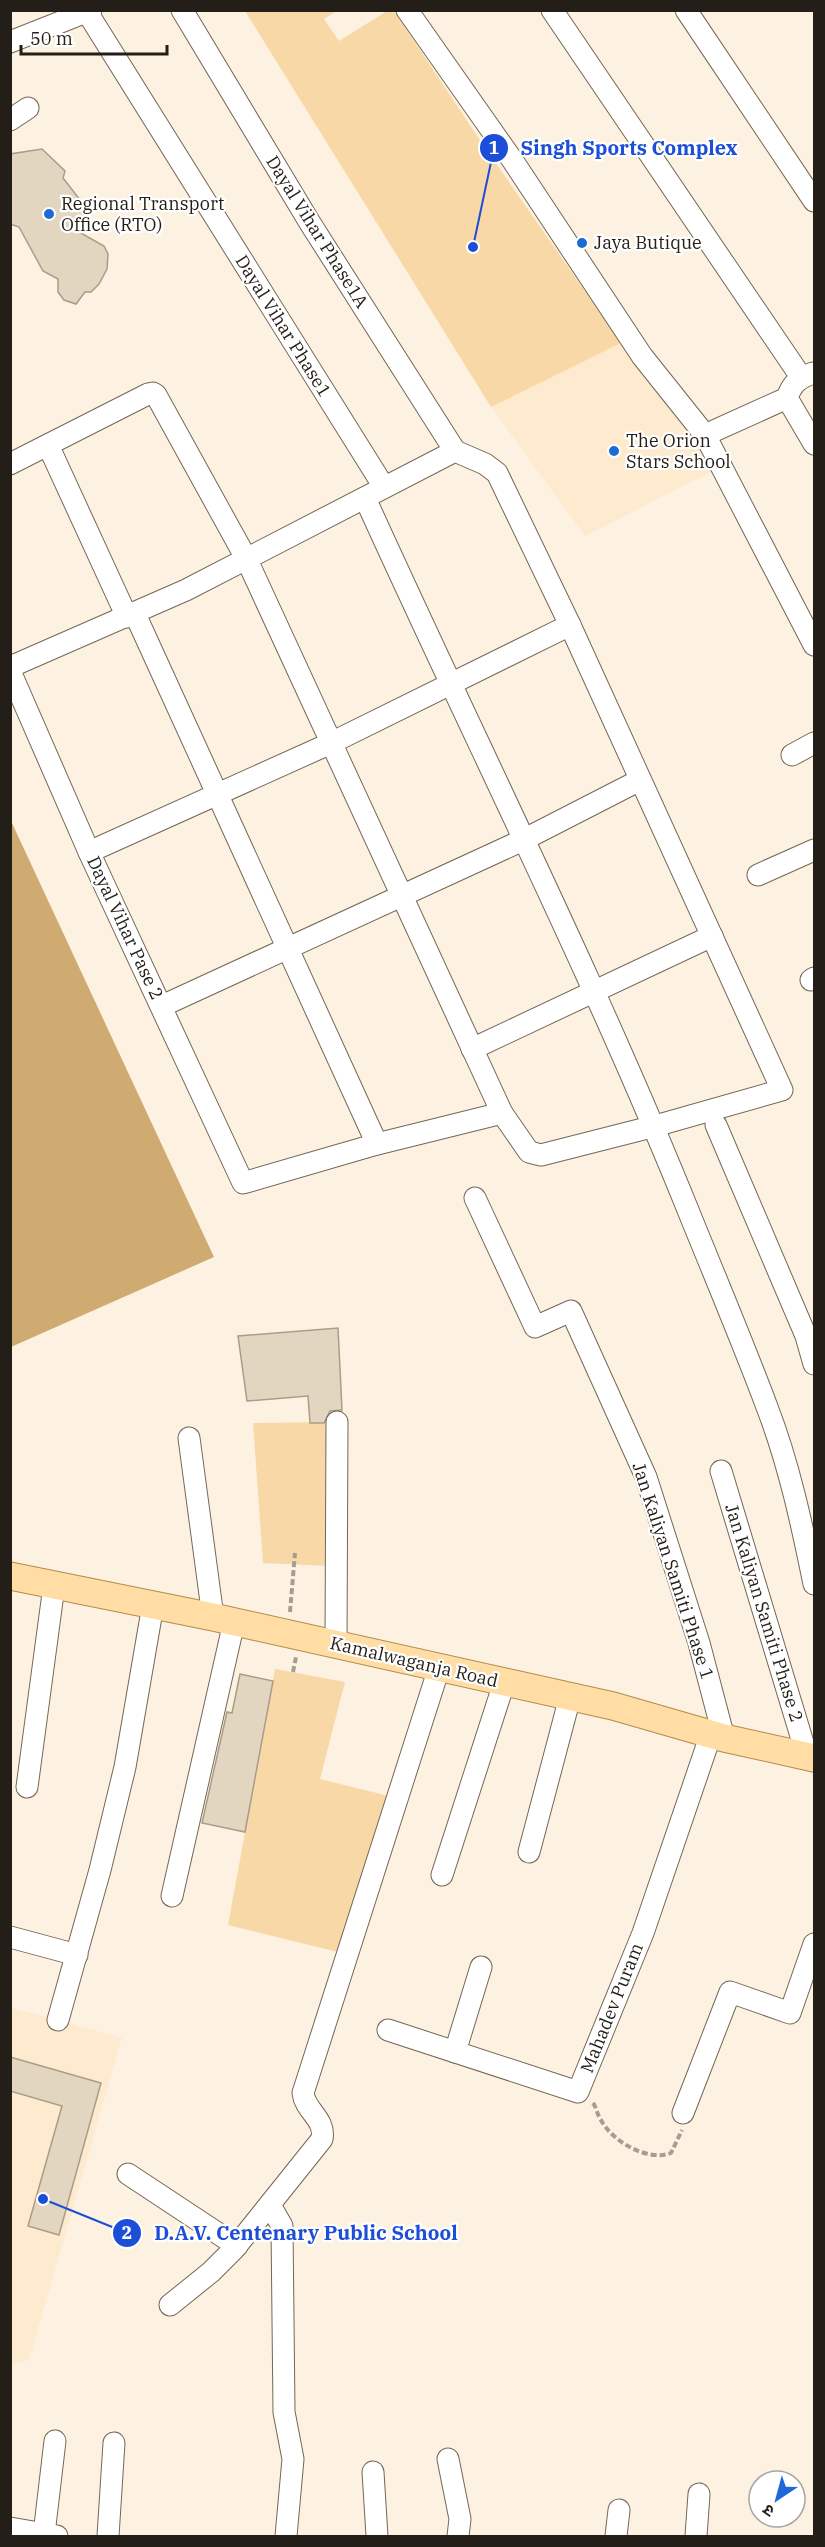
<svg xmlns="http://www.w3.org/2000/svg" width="825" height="2547" font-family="'IBM Plex Serif','Noto Sans Devanagari',serif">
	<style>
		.built { fill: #fdeacf }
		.green { fill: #f8d8a7 }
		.forest { fill: #cfab72 }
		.building { fill: #e3d6c1; stroke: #a99d89; stroke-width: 1.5 }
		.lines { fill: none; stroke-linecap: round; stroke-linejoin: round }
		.minor-casing { stroke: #736755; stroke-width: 23 }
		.major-casing { stroke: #b28b4c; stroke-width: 29 }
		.path { stroke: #a69d90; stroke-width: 4; stroke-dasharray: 6 3; stroke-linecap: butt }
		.minor { stroke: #fff; stroke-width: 21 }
		.major { stroke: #ffdda4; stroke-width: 27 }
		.poi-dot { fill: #1c6ad5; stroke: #fff; stroke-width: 2 }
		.labels { text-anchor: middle; stroke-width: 4.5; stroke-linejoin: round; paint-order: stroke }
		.poi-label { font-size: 18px; fill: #231e17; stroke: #fff; text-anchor: start }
		.street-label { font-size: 18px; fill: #231e17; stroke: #fff }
		.leader { fill: none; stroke: #1d4ed8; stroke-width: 2 }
		.callout-dot { fill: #1d4ed8; stroke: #fff; stroke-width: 2 }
		.mark-label { font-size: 18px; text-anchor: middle; font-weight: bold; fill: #fff }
		.callout-label { font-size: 20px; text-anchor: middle; font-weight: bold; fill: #1d4ed8; stroke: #fff; stroke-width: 4.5; stroke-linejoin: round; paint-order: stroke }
	</style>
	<rect width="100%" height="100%" fill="#fdf2e1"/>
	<!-- built -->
	<g class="built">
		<polygon points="621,343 694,433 715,470 585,536 491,407"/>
		<polygon points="10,2007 122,2038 29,2360 11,2364"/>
	</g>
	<!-- green -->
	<g class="green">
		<polygon points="245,11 337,11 324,19 339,41 387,11 394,11 488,152 621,343 491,407"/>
		<polygon points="331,1422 329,1566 263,1563 253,1423"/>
		<polygon points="275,1669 345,1682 320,1779 393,1797 342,1953 228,1925"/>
	</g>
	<!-- forest -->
	<polygon class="forest" points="11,821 214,1257 11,1347 10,1347"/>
	<!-- building -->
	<g class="building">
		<polygon points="42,149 65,171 63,178 88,210 89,218 79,232 104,246 108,254 107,269 99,284 91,292 85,292 76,304 64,300 58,292 58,279 43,271 19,227 10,224 10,154"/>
		<polygon points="338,1328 342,1410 330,1411 324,1423 310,1423 308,1396 247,1401 238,1336"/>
		<polygon points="240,1674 273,1681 245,1832 202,1823 227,1712 232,1713"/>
		<polygon points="10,2057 101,2083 59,2235 28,2226 62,2106 10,2091"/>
	</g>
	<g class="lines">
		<defs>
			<g id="minor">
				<polyline points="182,10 310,223 455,451"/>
				<polyline points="407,10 513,161 642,356 705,435 814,645"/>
				<polyline points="552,10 801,377"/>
				<polyline points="686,10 814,201"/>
				<polyline points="87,12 384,487"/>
				<polyline points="10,42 91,10"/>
				<polyline points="10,120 28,108"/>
				<polyline points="787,398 814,444"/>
				<path d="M 705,435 L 787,398 C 792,383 799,378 813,373"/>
				<polyline points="48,445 127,617"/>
				<polyline points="10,464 148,394 153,393 156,395 247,560 502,1113"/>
				<path d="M 365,498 C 473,737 592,972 690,1215 C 716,1279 743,1343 767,1407 C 789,1464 802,1525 814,1584"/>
				<polyline points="135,614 377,1144"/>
				<polyline points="10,667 186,590 455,451 485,464 497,473 570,625 782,1090 655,1126 541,1155 529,1152 502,1113 377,1144 243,1183 89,852 10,671"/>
				<polyline points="792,755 814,743"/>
				<polyline points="89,852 331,743 570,625"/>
				<polyline points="758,875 814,850"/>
				<polyline points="811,980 814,978"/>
				<polyline points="162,1006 523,840 640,780"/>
				<polyline points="472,1049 712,936"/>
				<polyline points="716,1125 806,1336 814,1364"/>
				<polyline points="475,1198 535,1327 571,1311 646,1477 699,1643 724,1738"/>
				<polyline points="189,1438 213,1617"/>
				<polyline points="721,1471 807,1756"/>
				<polyline points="336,1644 337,1422"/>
				<polyline points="27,1787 54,1586"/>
				<polyline points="529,1852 570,1697"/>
				<polyline points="442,1875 504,1683"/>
				<polyline points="172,1896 234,1622"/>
				<polyline points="10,1937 77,1955"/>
				<polyline points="58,2020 100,1870 125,1767 153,1605"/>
				<polyline points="388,2030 578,2092 643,1933 711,1734"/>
				<polyline points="455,2052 481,1967"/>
				<polyline points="683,2113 730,1992 790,2013 814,1944"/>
				<polyline points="128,2174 237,2246"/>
				<polyline points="270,2205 282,2226 284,2412 293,2459 286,2536"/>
				<path d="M 170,2305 L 211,2272 L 234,2249 L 322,2139 C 326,2119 305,2111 303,2093 L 439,1668"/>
				<polyline points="448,2459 460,2519 458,2536"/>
				<polyline points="373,2472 377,2536"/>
				<polyline points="10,2528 57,2536"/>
				<polyline points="44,2534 55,2441"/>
				<polyline points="108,2536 114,2443"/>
				<polyline points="616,2536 619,2510"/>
				<polyline points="696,2536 699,2494"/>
			</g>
			<polyline id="major" points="10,1576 213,1617 613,1706 724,1738 814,1758"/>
		</defs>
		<!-- minor casing -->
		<use href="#minor" class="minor-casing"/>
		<!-- major casing -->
		<use href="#major" class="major-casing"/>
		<!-- path -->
		<g class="path">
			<polyline points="290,1612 295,1553"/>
			<polyline points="293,1672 296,1657"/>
			<path d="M 593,2103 C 597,2108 597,2115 601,2120 C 612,2141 647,2162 671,2153 L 682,2130"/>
		</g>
		<!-- minor -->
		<use href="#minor" class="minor"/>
		<!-- major -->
		<use href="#major" class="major"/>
	</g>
	<!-- markers -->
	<g class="poi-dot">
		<circle cx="49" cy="214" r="6"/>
		<circle cx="582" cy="243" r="6"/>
		<circle cx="614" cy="451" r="6"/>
	</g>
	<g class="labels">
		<!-- poi labels -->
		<g class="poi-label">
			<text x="61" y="210">Regional Transport<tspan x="61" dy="21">Office (RTO)</tspan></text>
			<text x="594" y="249">Jaya Butique</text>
			<text x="626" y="447">The Orion<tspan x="626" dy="21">Stars School</tspan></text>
		</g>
		<!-- street labels -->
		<g class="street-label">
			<text transform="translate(317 232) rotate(58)" y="6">Dayal Vihar Phase1A</text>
			<text transform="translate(283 326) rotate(58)" y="6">Dayal Vihar Phase1</text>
			<text transform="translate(125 928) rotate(65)" y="6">Dayal Vihar Pase 2</text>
			<text transform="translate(673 1571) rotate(72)" y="6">Jan Kaliyan Samiti Phase 1</text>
			<text transform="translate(764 1613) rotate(73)" y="6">Jan Kaliyan Samiti Phase 2</text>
			<text transform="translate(414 1662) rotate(13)" y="6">Kamalwaganja Road</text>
			<text transform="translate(612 2008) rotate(-68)" y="6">Mahadev Puram</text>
		</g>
	</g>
	<!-- callouts -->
	<path class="leader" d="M473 247L494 148M43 2199L127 2233"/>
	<g class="callout-dot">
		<circle cx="473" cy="247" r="6"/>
		<circle cx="43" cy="2199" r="6"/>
		<circle cx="494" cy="148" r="15"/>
		<circle cx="127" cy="2233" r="15"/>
	</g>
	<g class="mark-label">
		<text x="494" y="154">1</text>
		<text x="127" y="2239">2</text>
	</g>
	<g class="callout-label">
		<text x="629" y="155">Singh Sports Complex</text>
		<text x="306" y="2240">D.A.V. Centenary Public School</text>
	</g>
	<!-- border -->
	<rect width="825" height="2547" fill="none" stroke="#231e17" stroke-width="24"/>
	<!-- north arrow -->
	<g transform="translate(777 2499) rotate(216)"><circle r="28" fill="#ffffff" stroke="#a7a5a2" stroke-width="1.5"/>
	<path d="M0-4.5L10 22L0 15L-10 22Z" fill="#1c6ad5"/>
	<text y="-9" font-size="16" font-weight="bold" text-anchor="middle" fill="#231e17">उ</text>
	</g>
	<!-- scale -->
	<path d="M21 45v9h146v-9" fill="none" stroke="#231e17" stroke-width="3"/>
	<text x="30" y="45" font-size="18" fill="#231e17" stroke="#ffffff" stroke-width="4.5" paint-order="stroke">50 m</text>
</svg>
